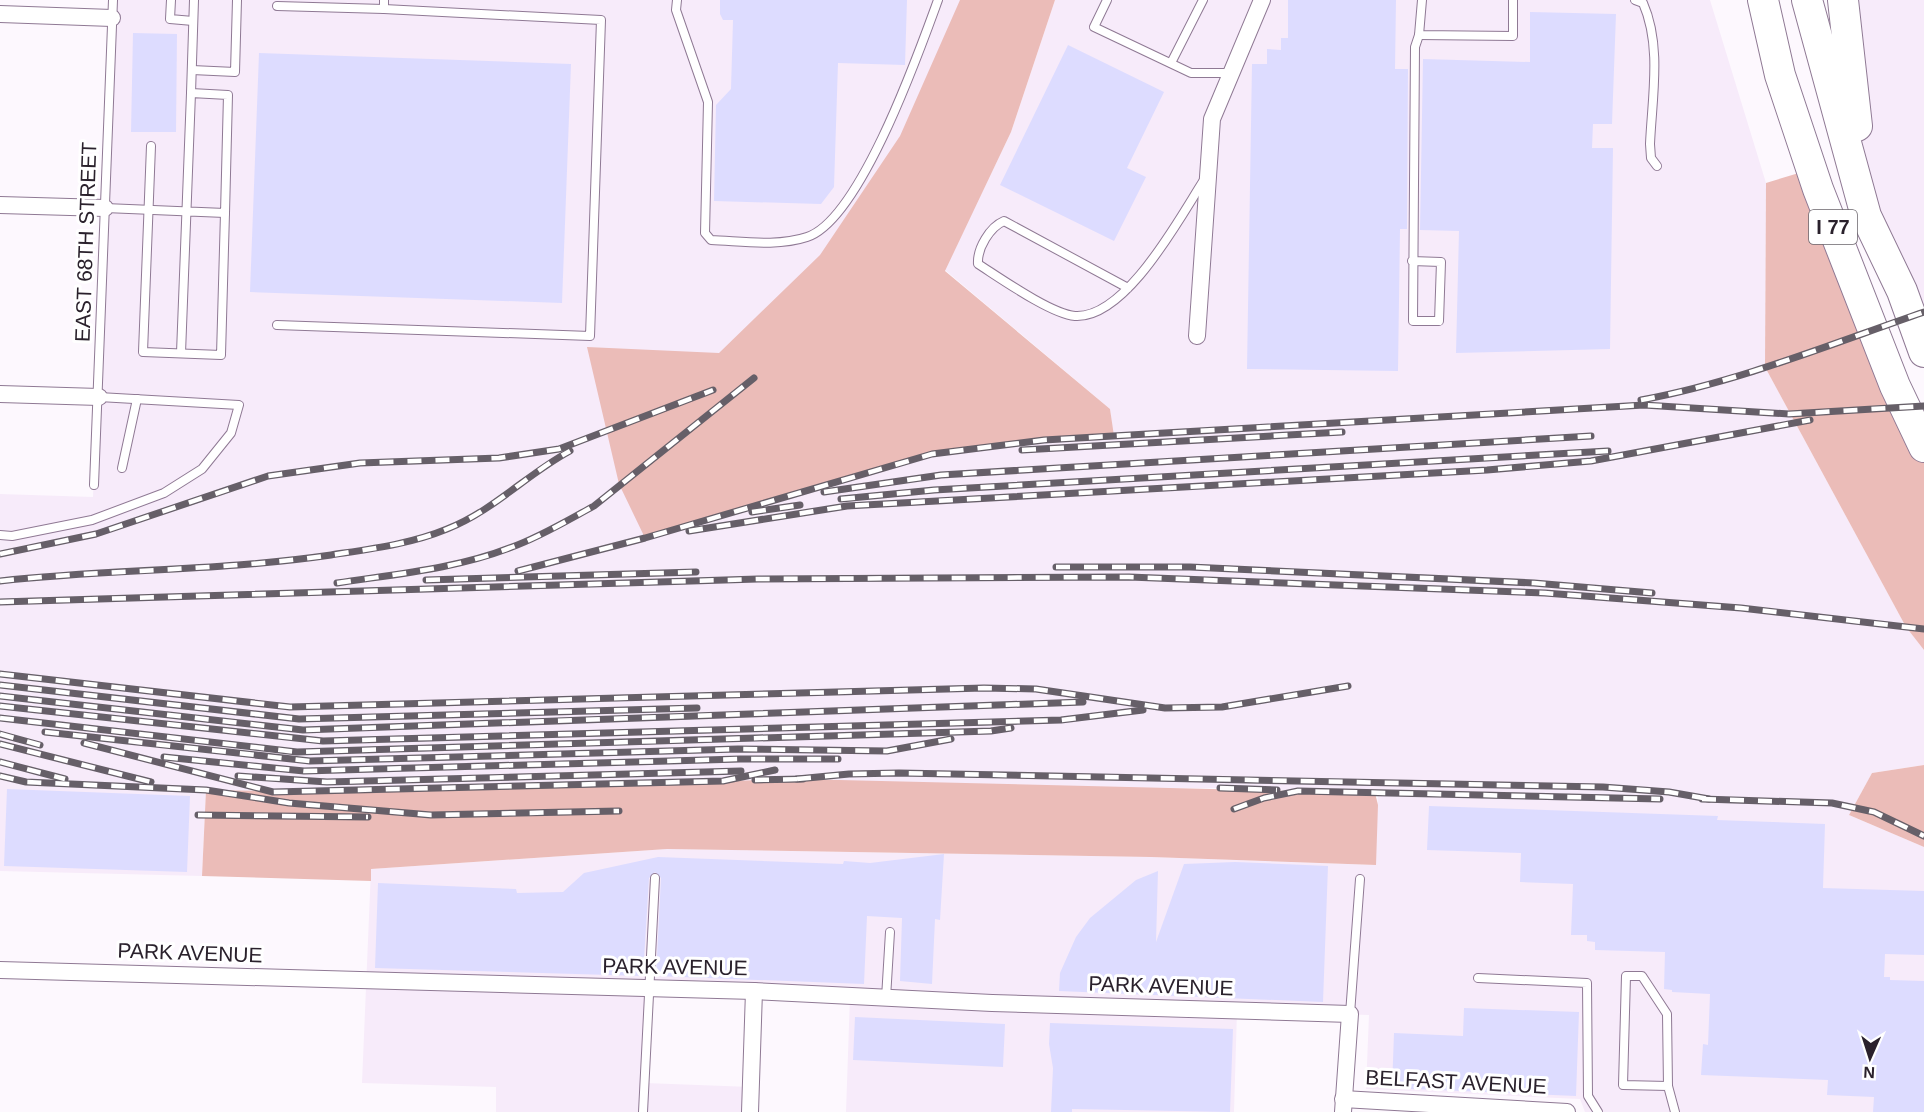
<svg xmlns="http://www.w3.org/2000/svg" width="1924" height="1112" font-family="Helvetica,sans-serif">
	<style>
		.built { fill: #f7ebfa }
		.forest { fill: #ebbcb8 }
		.building { fill: #dddcff }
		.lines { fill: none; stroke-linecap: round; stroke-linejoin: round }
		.service-casing { stroke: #8f7994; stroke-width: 10 }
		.minor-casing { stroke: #8f7994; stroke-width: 18 }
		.motorway-casing { stroke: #8f7994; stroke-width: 32 }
		.service { stroke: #fff; stroke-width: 8 }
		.minor { stroke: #fff; stroke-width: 16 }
		.motorway { stroke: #fff; stroke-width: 30 }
		.rail-casing { stroke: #665f68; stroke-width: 7 }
		.rail { stroke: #fff; stroke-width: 4.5; stroke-dasharray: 14; stroke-linecap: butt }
		.labels { text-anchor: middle; stroke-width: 6; stroke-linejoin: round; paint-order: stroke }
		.shield { fill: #fff; stroke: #6a646b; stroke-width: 1.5 }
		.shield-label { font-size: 20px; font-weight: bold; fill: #2a212c }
		.street-label { font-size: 21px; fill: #2a212c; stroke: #fff }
	</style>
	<rect width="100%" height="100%" fill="#fdf8fe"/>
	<!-- built -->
	<g class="built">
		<polygon points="113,0 1003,0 711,518 932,454 1044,440 1113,436 1110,409 945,270 1011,132 1055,0 1710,0 1766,183 1765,367 1906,627 1924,650 1924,765 1872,773 1849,815 1924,847 1924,1112 1585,1112 1580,1099 1366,1089 1369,1015 1237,1011 1234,1112 846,1112 850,996 648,990 645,1083 751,1087 750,1112 496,1112 496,1087 362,1083 371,869 667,849 1151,857 1375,865 1378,793 1221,788 343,792 206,790 202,876 0,871 0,494 93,497"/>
		<polygon points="1843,0 1924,0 1924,352 1866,216"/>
	</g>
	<!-- forest -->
	<g class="forest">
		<polygon points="960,0 1055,0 1011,132 945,271 1110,409 1114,436 1044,440 932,454 645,538 619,484 587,347 719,353 820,255 900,136"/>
		<polygon points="1812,169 1924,447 1924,650 1906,627 1765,367 1766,183"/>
		<polygon points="1924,765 1924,847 1849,815 1872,773"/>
		<polygon points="797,779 1375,793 1378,805 1376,865 1151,857 667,849 371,869 371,881 202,876 206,790 343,792"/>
	</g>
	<!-- building -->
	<g class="building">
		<polygon points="720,0 907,0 905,65 838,63 834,187 821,204 714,201 716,105 731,89 733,20 723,20 720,14"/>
		<polygon points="1288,0 1396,0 1395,69 1408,69 1407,229 1400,229 1398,371 1247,369 1252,64 1267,64 1267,49 1281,50 1281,38 1288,38"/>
		<polygon points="1530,12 1616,14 1612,124 1593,124 1592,148 1613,148 1610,349 1456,353 1459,231 1420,230 1423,59 1530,62"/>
		<polygon points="133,33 177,34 176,132 131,132"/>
		<polygon points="1068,45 1164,92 1127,168 1146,177 1114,241 1000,185"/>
		<polygon points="259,53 571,64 562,303 250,292"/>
		<polygon points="7,789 190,796 187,872 4,866"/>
		<polygon points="1429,806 1718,816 1717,820 1825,824 1823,888 1924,891 1924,955 1885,954 1884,977 1890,977 1890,980 1924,981 1924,1112 1873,1112 1874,1097 1827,1095 1828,1080 1701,1075 1703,1044 1708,1045 1710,994 1672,992 1672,990 1664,989 1665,952 1595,950 1595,942 1587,941 1587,935 1571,935 1573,884 1520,882 1521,853 1427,850"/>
		<polygon points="944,854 940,920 935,919 932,984 900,981 902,918 867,916 864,984 656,976 661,878 655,872 649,878 643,976 375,968 378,883 516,889 517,893 563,892 584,873 658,857 843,864 844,861 870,863"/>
		<polygon points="1235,862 1328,866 1323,1002 1059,991 1060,973 1076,937 1090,918 1136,880 1158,871 1156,942 1184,864"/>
		<polygon points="1464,1008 1579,1012 1576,1096 1392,1088 1394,1033 1463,1036"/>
		<polygon points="855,1017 1005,1024 1003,1067 853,1060"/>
		<polygon points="1050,1023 1233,1029 1230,1112 1072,1109 1072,1112 1051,1112 1053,1068 1049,1044"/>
	</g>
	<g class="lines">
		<defs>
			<g id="service">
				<polyline points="171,0 170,19 193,21"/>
				<path d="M 677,0 L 676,10 L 708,102 L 705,233 L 711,240 C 741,241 777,247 807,237 C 860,220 919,52 938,0"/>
				<polyline points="1107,0 1094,27 1191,73 1231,73"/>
				<polyline points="1422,0 1419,35 1513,36 1513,0"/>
				<path d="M 1635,0 L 1643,3 C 1662,46 1652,98 1650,144 L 1651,158 L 1657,166"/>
				<polyline points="277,6 384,9 384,0"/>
				<polyline points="1171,63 1203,0"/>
				<polyline points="192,70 235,72 237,0"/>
				<polyline points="191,93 194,0"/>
				<polyline points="151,146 143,352 221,355 225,213"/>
				<polyline points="105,208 225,213 228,95 191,93 181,353"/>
				<polyline points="1412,261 1441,262 1439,321 1413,321 1415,47 1419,35"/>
				<path d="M 1128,288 L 1004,221 C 990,227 977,248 978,264 C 1000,278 1051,314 1075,316 C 1126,319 1180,217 1204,180"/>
				<polyline points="277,325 590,336 601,20 384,9"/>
				<polyline points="122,468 137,399"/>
				<polyline points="94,485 113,0"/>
				<polyline points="0,535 12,536 92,520 164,493 202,469 231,433 239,405 99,397"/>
				<polyline points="1478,978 1587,983 1588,1096 1598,1112"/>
				<polyline points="886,998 890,932"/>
				<polyline points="1350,1014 1360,879"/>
				<polyline points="1668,1086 1623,1085 1626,976 1642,976 1667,1014 1668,1086 1675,1112"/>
				<polyline points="643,1112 655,878"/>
			</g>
			<g id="minor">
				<polyline points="0,14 112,18"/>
				<polyline points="0,205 105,208"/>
				<polyline points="1197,336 1212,119 1262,0"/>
				<polyline points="0,394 99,397"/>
				<polyline points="0,970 754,991 992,1003 1350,1014 1343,1112"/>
				<polyline points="1343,1099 1567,1112"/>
				<polyline points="750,1112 754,991"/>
			</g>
			<g id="motorway">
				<polyline points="1763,0 1780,75 1818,189 1895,386 1924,447"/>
				<polyline points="1807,0 1866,216 1902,291 1924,352"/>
				<polyline points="1843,0 1857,126"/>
			</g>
		</defs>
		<!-- service casing -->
		<use href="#service" class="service-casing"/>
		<!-- minor casing -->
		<use href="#minor" class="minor-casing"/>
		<!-- motorway casing -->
		<use href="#motorway" class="motorway-casing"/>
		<!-- service -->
		<use href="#service" class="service"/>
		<!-- minor -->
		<use href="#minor" class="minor"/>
		<!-- motorway -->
		<use href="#motorway" class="motorway"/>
		<defs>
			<g id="rail">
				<path d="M 1641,400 C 1738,382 1831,344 1924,312"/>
				<polyline points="1022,450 1342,432"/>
				<polyline points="824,492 941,475 1591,436"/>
				<polyline points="841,499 934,490 1608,451"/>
				<polyline points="752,512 800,505"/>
				<polyline points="689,531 847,506 1487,470 1591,461 1810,420"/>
				<polyline points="0,554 96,534 268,476 360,463 499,458 559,449 713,390"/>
				<polyline points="1056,567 1190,567 1534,583 1652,593"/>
				<polyline points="518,571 645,538 932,454 1044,440 1644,405 1789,414 1924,406"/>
				<polyline points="426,580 696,572"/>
				<path d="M 0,581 C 110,569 221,571 331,555 C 370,549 411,544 447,529 C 493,511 527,474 570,451"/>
				<path d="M 337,583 C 396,574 456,569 512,547 C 540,537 568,520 594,506 L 754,378"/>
				<polyline points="0,602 758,579 1129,577 1545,593 1741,608 1924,629"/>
				<polyline points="0,674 290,707 984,688 1036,689 1165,708 1222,707 1348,686"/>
				<polyline points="0,685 299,719 697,708"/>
				<polyline points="0,696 303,730 1083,702"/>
				<polyline points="0,706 323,741 1061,720 1143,710"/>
				<polyline points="0,718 297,752 991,731 1011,728"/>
				<polyline points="45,732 310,761 738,749 887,751 951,739"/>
				<polyline points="0,734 40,745"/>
				<polyline points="84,743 273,792 723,781 775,770"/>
				<polyline points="0,744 151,782"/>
				<polyline points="164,757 304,771 740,759 838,759"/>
				<polyline points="0,762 65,779"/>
				<polyline points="0,776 26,782 206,790 289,803 431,815 619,811"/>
				<polyline points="238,776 327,782 741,771"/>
				<polyline points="797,779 849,774 899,773 1603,787 1669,792 1709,799"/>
				<polyline points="755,780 803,779"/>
				<polyline points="1220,788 1277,790"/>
				<polyline points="1702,799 1832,803 1874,812 1924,836"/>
				<polyline points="1234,809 1264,798 1298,791 1660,799"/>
				<polyline points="198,815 368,817"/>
			</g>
		</defs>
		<!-- rail casing -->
		<use href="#rail" class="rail-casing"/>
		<!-- rail -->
		<use href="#rail" class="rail"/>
	</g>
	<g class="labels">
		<!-- shield labels -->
		<rect class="shield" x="1809" y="210" width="48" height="34" rx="4.5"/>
		<g class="shield-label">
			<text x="1833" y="234">I 77</text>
		</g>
		<!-- street labels -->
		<g class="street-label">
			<text transform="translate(86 242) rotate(-88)" y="7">EAST 68TH STREET</text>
			<text transform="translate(190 953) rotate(2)" y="7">PARK AVENUE</text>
			<text transform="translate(675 967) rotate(1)" y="7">PARK AVENUE</text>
			<text transform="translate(1161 986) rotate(2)" y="7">PARK AVENUE</text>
			<text transform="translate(1456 1082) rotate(3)" y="7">BELFAST AVENUE</text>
		</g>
	</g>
	<!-- north arrow -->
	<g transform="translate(1870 1058) rotate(183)" stroke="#ffffff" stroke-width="4.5" paint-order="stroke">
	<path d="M0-4.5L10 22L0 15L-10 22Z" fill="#2a212c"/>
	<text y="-9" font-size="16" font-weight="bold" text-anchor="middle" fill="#2a212c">N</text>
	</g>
</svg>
